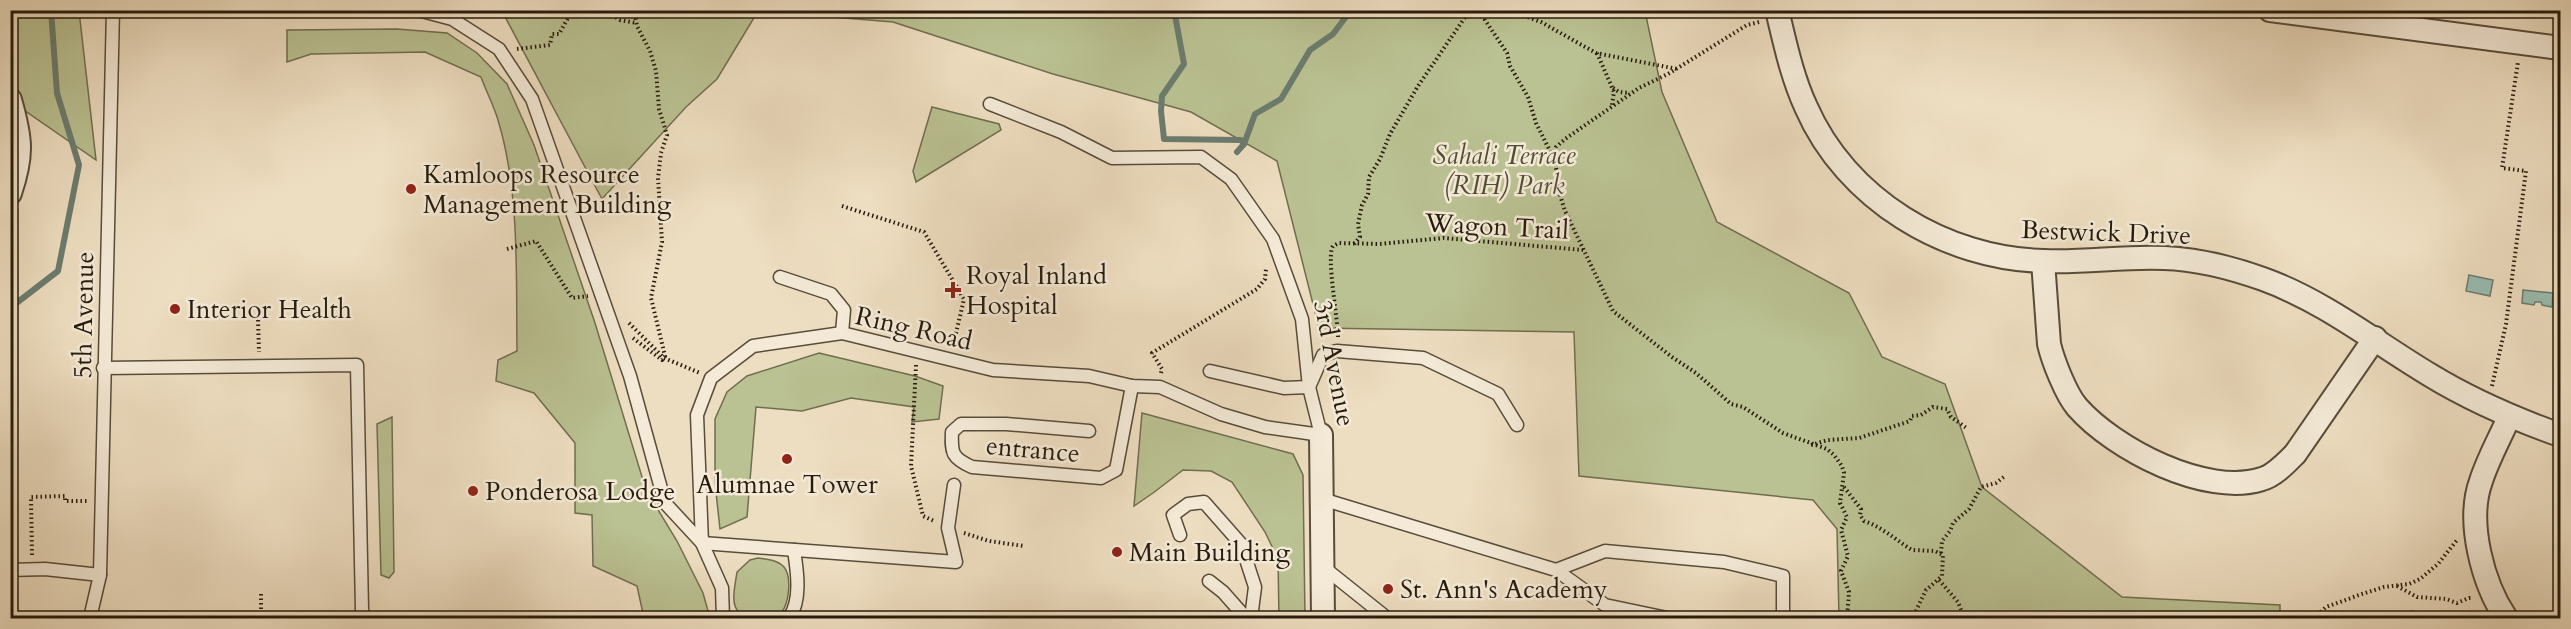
<svg xmlns="http://www.w3.org/2000/svg" width="2571" height="629" font-family="Cardo,serif">
	<style>
		.green { fill: #bac192; stroke: #706e50; stroke-width: 1.5 }
		.water { fill: #99bcb1; stroke: #6b7c6f; stroke-width: 1.5 }
		.lines { fill: none; stroke-linecap: round; stroke-linejoin: round }
		.stream { stroke: #6b7c6f; stroke-width: 6 }
		.service-casing { stroke: #584c3a; stroke-width: 15 }
		.minor-casing { stroke: #584c3a; stroke-width: 26 }
		.path { stroke: #261b0d; stroke-width: 4; stroke-dasharray: 1.5 3; stroke-linecap: butt }
		.service { stroke: #f4ead7; stroke-width: 12 }
		.minor { stroke: #f4ead7; stroke-width: 22 }
		.poi-dot { fill: #8f2418; stroke: #f4ead7; stroke-width: 2 }
		.labels { text-anchor: middle; stroke-width: 5; stroke-linejoin: round; paint-order: stroke }
		.park-label { font-size: 26px; font-style: italic; fill: #524d35; stroke: #f4ead7 }
		.poi-label { font-size: 26px; fill: #261b0d; stroke: #f4ead7; text-anchor: start }
		.street-label { font-size: 26px; fill: #261b0d; stroke: #f4ead7 }
	</style>
	<rect width="100%" height="100%" fill="#eedec1"/>
	<filter id="stains"><feTurbulence type="fractalNoise" baseFrequency=".00333" numOctaves="4"/><feColorMatrix values="0 0 0 0 .2 0 0 0 0 .09 0 0 0 0 .02 0 0 0 .5 -.17"/></filter>
	<radialGradient id="worn" r=".72"><stop offset=".6" stop-color="#630" stop-opacity="0"/><stop offset="1" stop-color="#630" stop-opacity=".3"/></radialGradient>
	<!-- green -->
	<g class="green">
		<polygon points="11,11 79,11 96,160 11,101"/>
		<polygon points="502,11 1645,11 1662,92 1717,222 1849,293 1882,357 1945,384 1982,487 2122,597 2280,605 2280,618 1839,618 1837,529 1813,500 1579,476 1574,332 1319,328 1277,161 1191,112 1053,74 893,22 758,11 717,79 686,107 602,199"/>
		<path d="M 397,29 L 447,33 L 477,53 L 507,84 L 534,145 L 595,323 L 646,490 L 677,541 L 703,593 L 710,618 L 644,618 L 637,586 L 593,566 L 592,515 L 575,513 L 575,443 L 534,393 L 496,381 L 498,360 L 517,351 C 516,277 520,192 498,120 C 494,106 486,91 481,77 L 425,52 L 311,54 L 287,62 L 287,30 Z"/>
		<polygon points="932,107 999,124 1001,130 916,182 913,171"/>
		<polygon points="819,353 915,376 943,386 939,419 912,422 914,407 851,398 802,411 756,407 747,517 720,529 715,483 715,419 727,392 747,376"/>
		<polygon points="1142,413 1293,454 1303,475 1305,618 1279,618 1278,559 1265,532 1232,482 1211,471 1183,470 1153,493 1134,506"/>
		<polygon points="392,417 394,572 389,578 381,575 377,424"/>
		<path d="M 758,558 C 766,559 778,560 784,567 C 792,577 789,602 782,612 C 776,619 769,618 760,618 C 727,618 733,598 737,572 L 750,560 Z"/>
		<polygon points="441,612 435,618 386,618 386,614"/>
	</g>
	<!-- water -->
	<g class="water">
		<polygon points="2469,275 2493,280 2490,296 2466,291"/>
		<polygon points="2523,290 2553,293 2552,307 2542,305 2541,302 2535,302 2534,305 2522,303"/>
	</g>
	<g class="lines">
		<!-- stream -->
		<g class="stream">
			<polyline points="1174,10 1184,64 1162,96 1161,111 1164,139 1241,140 1244,144"/>
			<polyline points="1237,152 1244,144 1255,114 1281,99 1310,50 1333,34 1351,10"/>
			<polyline points="10,308 58,271 79,165 57,93 51,10"/>
		</g>
		<defs>
			<g id="service">
				<polyline points="418,10 452,19 499,49 532,99 630,376 665,503 702,543 956,562 948,528 954,485"/>
				<polyline points="780,277 831,294 844,310 842,333"/>
				<polyline points="103,368 357,365 362,610 364,618"/>
				<polyline points="1210,371 1284,388 1309,387 1323,355 1337,351 1423,358 1498,394 1517,425"/>
				<path d="M 1089,431 L 1006,424 L 961,424 L 952,432 C 951,453 952,458 972,467 L 1101,478 L 1116,470 L 1132,386"/>
				<polyline points="1322,499 1556,570 1605,605 1667,618"/>
				<polyline points="1180,535 1173,515 1188,504 1204,502 1241,544 1255,587 1251,618"/>
				<polyline points="1322,566 1387,618"/>
				<polyline points="10,570 45,569 100,575"/>
				<polyline points="1556,570 1605,551 1724,562 1783,576 1783,618"/>
				<polyline points="1209,581 1223,592 1246,618"/>
				<polyline points="90,618 100,575 113,10"/>
				<polyline points="723,618 722,588 702,543 697,415 711,378 753,346 842,333 993,370 1089,376 1132,386 1160,387 1221,414 1265,427 1321,435 1309,387 1302,319 1273,239 1231,179 1201,157 1112,158 1061,132 990,104"/>
				<path d="M 789,618 C 802,600 797,570 794,550"/>
				<polyline points="2411,618 2412,618"/>
			</g>
			<g id="minor">
				<path d="M 1777,10 C 1785,43 1792,77 1806,107 C 1846,199 1945,259 2044,261 C 2084,263 2124,256 2164,258 C 2197,259 2232,268 2263,279 C 2324,301 2375,342 2430,375 C 2471,400 2515,419 2560,435"/>
				<polyline points="2270,10 2560,48"/>
				<path d="M 10,100 C 21,138 23,155 10,193"/>
				<path d="M 2043,261 L 2049,344 C 2053,361 2066,394 2077,407 C 2114,449 2206,497 2262,479 C 2274,476 2286,463 2295,454 L 2375,338"/>
				<polyline points="1321,435 1323,618"/>
				<path d="M 2506,618 C 2483,584 2466,522 2481,481 C 2488,459 2500,438 2509,417"/>
			</g>
		</defs>
		<!-- service casing -->
		<use href="#service" class="service-casing"/>
		<!-- minor casing -->
		<use href="#minor" class="minor-casing"/>
		<!-- path -->
		<g class="path">
			<polyline points="578,10 590,14 606,11 620,20 636,23"/>
			<polyline points="1483,10 1485,20 1507,53 1510,66 1528,97 1536,123 1553,157"/>
			<polyline points="1517,10 1522,15 1541,22 1596,53 1677,69"/>
			<polyline points="1759,22 1747,25 1668,74 1639,88 1565,139 1556,147 1554,154 1560,195 1565,211 1613,311 1672,357 1696,373 1731,404 1743,407 1783,433 1827,449 1834,455 1842,466 1844,473 1840,503 1847,517 1841,530 1848,556 1841,571 1849,592 1847,618"/>
			<polyline points="517,49 550,45 552,34 559,34 569,16 576,10"/>
			<polyline points="1597,53 1614,92 1612,105"/>
			<polyline points="1613,88 1619,92 1630,93"/>
			<polyline points="842,206 924,232 964,299 953,346"/>
			<polyline points="1354,244 1360,237 1358,224 1362,205 1368,194 1369,177 1380,159 1390,134 1418,86 1470,10"/>
			<polyline points="507,249 536,241 572,298 588,296"/>
			<polyline points="258,320 259,352"/>
			<polyline points="629,323 664,358 700,373"/>
			<path d="M 1338,337 C 1338,319 1326,256 1333,246 L 1339,243 L 1379,244 L 1444,238 L 1583,250"/>
			<polyline points="633,338 662,360 665,356 651,298 662,242 658,178 661,153 667,135 659,109 656,71 650,51 637,26 634,10"/>
			<polyline points="916,365 911,466 923,516 934,521"/>
			<polyline points="1161,373 1162,369 1152,353 1257,289 1265,279 1266,269"/>
			<polyline points="2492,386 2506,324 2526,171 2502,168 2518,62"/>
			<polyline points="1811,445 1828,440 1859,438 1910,421 1912,416 1921,415 1933,407 1947,409 1951,417 1968,429"/>
			<path d="M 1844,487 L 1861,509 L 1860,515 L 1864,521 C 1882,527 1896,540 1912,550 L 1935,551 L 1943,555 L 1942,576 L 1926,590 L 1914,615"/>
			<polyline points="964,533 989,541 1024,546"/>
			<polyline points="1941,553 1942,541 1950,531 1953,523 1969,509 1981,487 1996,483 2005,476"/>
			<polyline points="32,555 31,497 65,496 65,501 88,501"/>
			<polyline points="1939,580 1958,602 1963,615"/>
			<polyline points="2397,586 2417,597 2446,599 2457,603 2469,598 2473,598"/>
			<polyline points="261,618 261,593"/>
			<path d="M 1906,618 C 1924,610 1944,621 1961,614 L 1967,618"/>
			<polyline points="2314,618 2326,607 2362,594 2384,587 2409,584 2420,579 2438,564 2457,540"/>
		</g>
		<!-- service -->
		<use href="#service" class="service"/>
		<!-- minor -->
		<use href="#minor" class="minor"/>
	</g>
	<!-- markers -->
	<g class="poi-dot">
		<circle cx="411" cy="189" r="6"/>
		<path d="M950 281h6v6h6v6h-6v6h-6v-6h-6v-6h6z"/>
		<circle cx="175" cy="309" r="6"/>
		<circle cx="787" cy="459" r="6"/>
		<circle cx="473" cy="491" r="6"/>
		<circle cx="1117" cy="552" r="6"/>
		<circle cx="1388" cy="589" r="6"/>
	</g>
	<g class="labels">
		<!-- park labels -->
		<g class="park-label">
			<text x="1504" y="164">Sahali Terrace<tspan x="1504" dy="30">(RIH) Park</tspan></text>
		</g>
		<!-- poi labels -->
		<g class="poi-label">
			<text x="423" y="183">Kamloops Resource<tspan x="423" dy="30">Management Building</tspan></text>
			<text x="966" y="284">Royal Inland<tspan x="966" dy="30">Hospital</tspan></text>
			<text x="187" y="318">Interior Health</text>
			<text x="787" y="493" text-anchor="middle">Alumnae Tower</text>
			<text x="485" y="500">Ponderosa Lodge</text>
			<text x="1129" y="561">Main Building</text>
			<text x="1400" y="598">St. Ann's Academy</text>
		</g>
		<!-- street labels -->
		<g class="street-label">
			<text transform="translate(1497 226) rotate(3)" y="9">Wagon Trail</text>
			<text transform="translate(2106 232) rotate(2)" y="9">Bestwick Drive</text>
			<text transform="translate(83 315) rotate(-89)" y="9">5th Avenue</text>
			<text transform="translate(914 328) rotate(13)" y="9">Ring Road</text>
			<text transform="translate(1335 363) rotate(79)" y="9">3rd Avenue</text>
			<text transform="translate(1033 449) rotate(5)" y="9">entrance</text>
		</g>
	</g>
	<!-- margin -->
	<rect width="2571" height="629" fill="none" stroke="#eedec1" stroke-width="36"/>
	<rect x="12" y="12" width="2547" height="605" fill="none" stroke="#261b0d" stroke-width="3"/>
	<rect x="18" y="18" width="2535" height="593" fill="none" stroke="#261b0d" stroke-width="1.5"/>
	<rect width="100%" height="100%" filter="url(#stains)"/>
	<rect width="100%" height="100%" fill="url(#worn)"/>
</svg>
